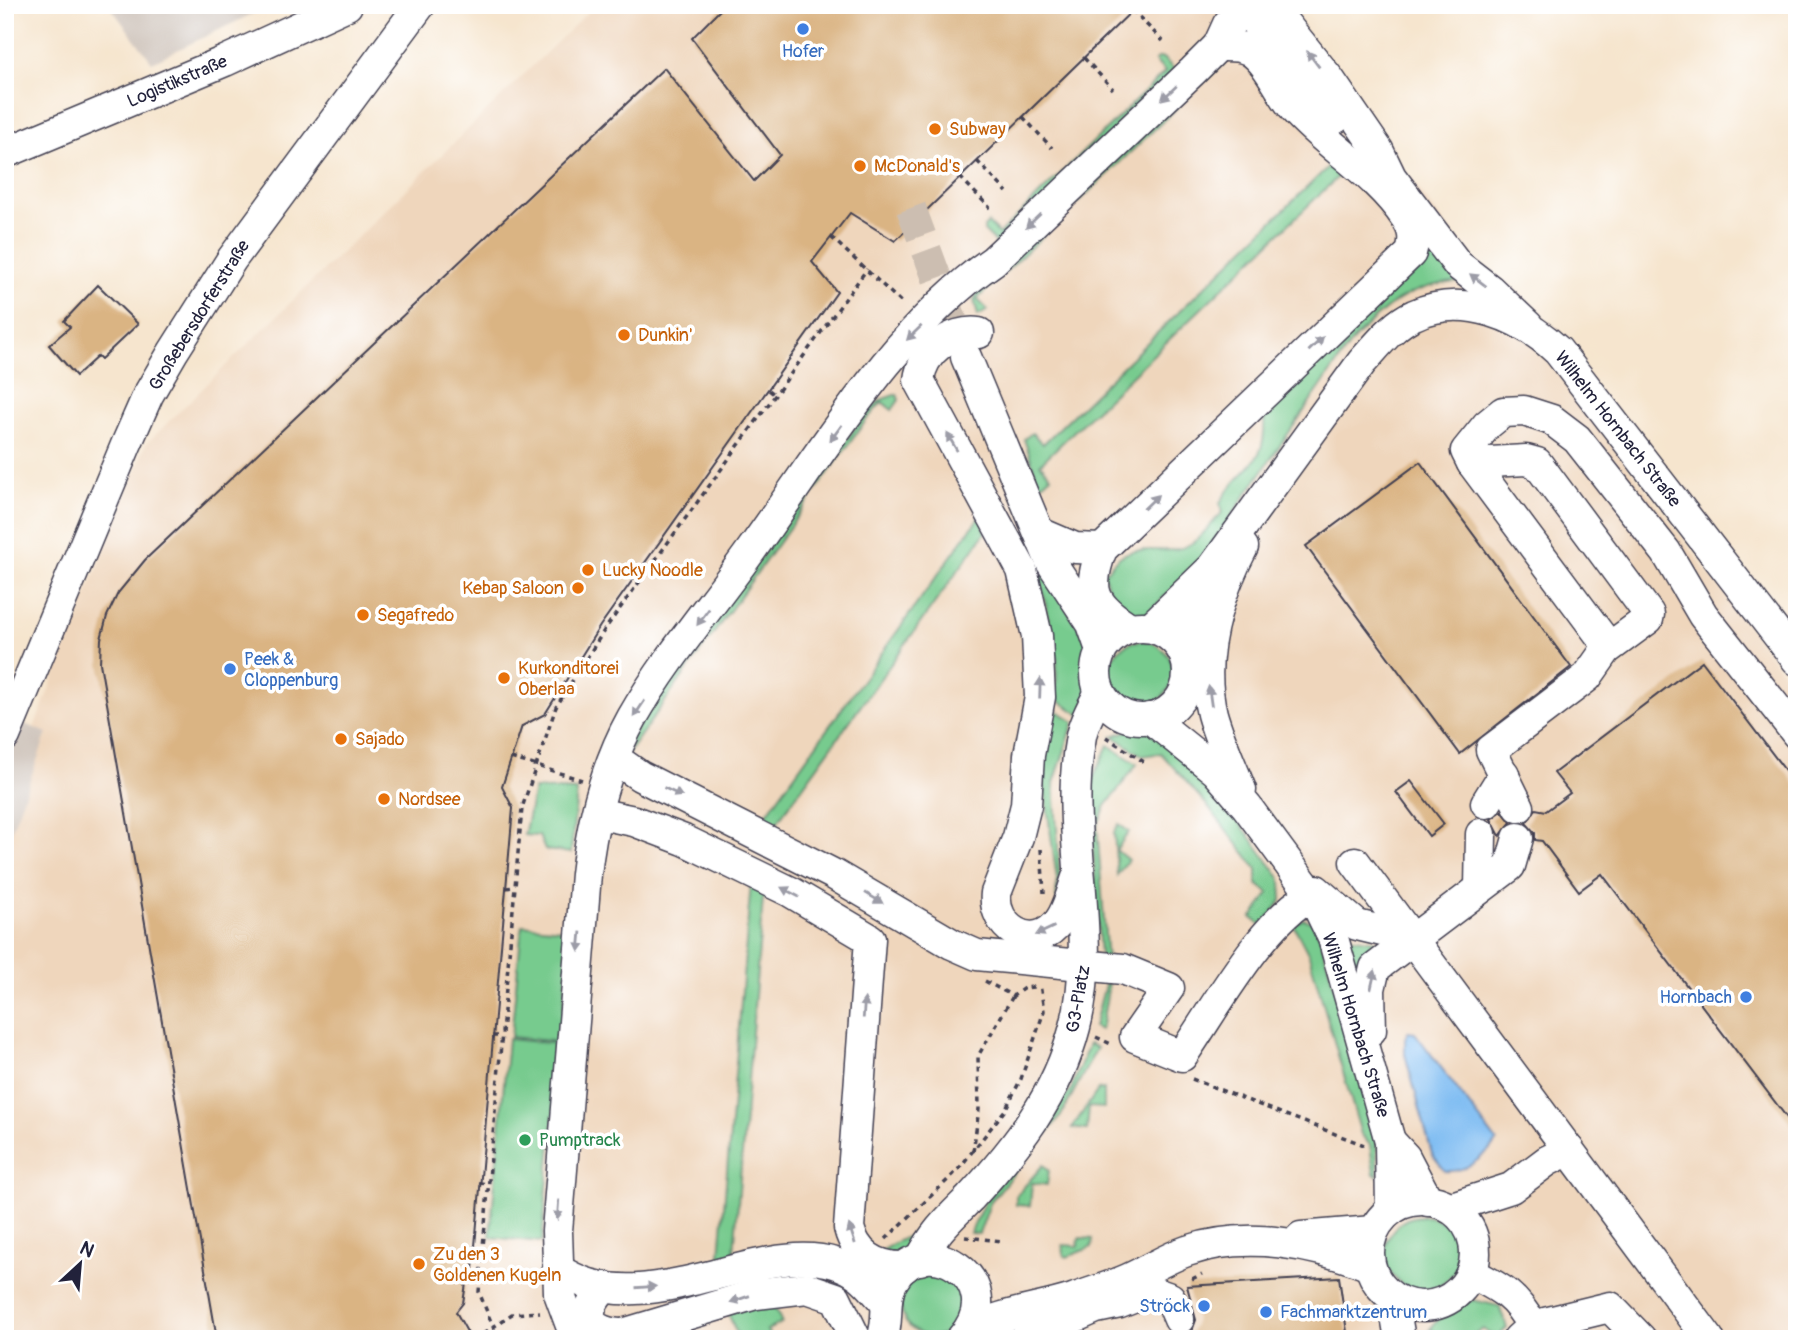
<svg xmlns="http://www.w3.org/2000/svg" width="1802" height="1344" font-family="Pangolin,sans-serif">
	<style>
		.built { fill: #efd6bc }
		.industrial { fill: #cdc2b9 }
		.green { fill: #77cb8e; stroke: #4c7664; stroke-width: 2 }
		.water { fill: #7ebcf2; stroke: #506f96; stroke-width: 2 }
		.building { fill: #dab483 }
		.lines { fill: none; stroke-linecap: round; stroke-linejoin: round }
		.minor-tunnel { stroke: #ccbeb1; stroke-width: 30; stroke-dasharray: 30 15; stroke-linecap: butt }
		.minor-casing { stroke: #423f51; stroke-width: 33 }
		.path { stroke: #423f51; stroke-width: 3.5; stroke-dasharray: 5 5; stroke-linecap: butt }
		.minor { stroke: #fff; stroke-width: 30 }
		.oneway { fill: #9c9ca7 }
		.shop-dot { fill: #3f7fe0; stroke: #fff; stroke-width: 2.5 }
		.food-dot { fill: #e8710a; stroke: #fff; stroke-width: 2.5 }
		.leisure-dot { fill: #2e9e5b; stroke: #fff; stroke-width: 2.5 }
		.labels { text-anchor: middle; stroke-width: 7; stroke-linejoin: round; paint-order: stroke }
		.shop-label { font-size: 18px; fill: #366cbe; stroke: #fff; text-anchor: start }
		.street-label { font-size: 18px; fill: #22223b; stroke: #fff }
		.food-label { font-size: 18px; fill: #c56008; stroke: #fff; text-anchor: start }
		.leisure-label { font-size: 18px; fill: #27864d; stroke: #fff; text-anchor: start }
	</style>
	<rect width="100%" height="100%" fill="#fff"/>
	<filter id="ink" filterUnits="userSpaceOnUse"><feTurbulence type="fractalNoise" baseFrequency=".0143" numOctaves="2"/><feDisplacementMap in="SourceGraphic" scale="14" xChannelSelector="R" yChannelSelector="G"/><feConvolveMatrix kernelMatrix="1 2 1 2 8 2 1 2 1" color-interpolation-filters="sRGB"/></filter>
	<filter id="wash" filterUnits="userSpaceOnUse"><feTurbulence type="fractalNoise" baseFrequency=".00686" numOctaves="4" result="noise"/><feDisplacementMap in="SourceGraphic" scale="28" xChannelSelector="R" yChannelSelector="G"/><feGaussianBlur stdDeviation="1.57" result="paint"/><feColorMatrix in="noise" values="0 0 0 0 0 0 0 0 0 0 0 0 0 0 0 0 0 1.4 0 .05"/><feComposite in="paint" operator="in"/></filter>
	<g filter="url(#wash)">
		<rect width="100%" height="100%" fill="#f6e5ce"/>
		<!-- built -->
		<polygon class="built" points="595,5 1280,5 1797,691 1797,1339 5,1339 5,801 146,444"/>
		<!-- industrial -->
		<g class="industrial">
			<polygon points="109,5 271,5 152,62"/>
			<polygon points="5,716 47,733 5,848"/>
		</g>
		<!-- green -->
		<g class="green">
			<polygon points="1234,53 977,299 988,310 978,316 974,300 978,290 1222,55"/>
			<polygon points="1158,58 1163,58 1176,71 997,244 984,231 984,227 988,223 999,234 1165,72 1155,61"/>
			<polygon points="1325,150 1345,170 1040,464 1051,476 1042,484 1039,483 1024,439 1032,433 1043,444 1330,165 1320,154"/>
			<path d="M 1422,239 L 1459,282 C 1411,284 1382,308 1351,343 L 1196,567 L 1142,618 L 1127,618 L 1115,611 L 1103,570 L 1107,571 C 1131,533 1163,562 1192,543 C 1203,536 1213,521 1223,512 L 1220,503 C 1242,462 1268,470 1264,414 Z"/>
			<polygon points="897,394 899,400 892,410 882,402 867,419 628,753 632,735 863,417 880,400"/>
			<polygon points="982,513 985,533 773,828 758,826"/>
			<path d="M 1037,563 L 1092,648 C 1087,672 1091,692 1082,716 L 1059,701 L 1056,695 L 1057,658 Z"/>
			<circle cx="1141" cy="673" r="32"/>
			<polygon points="1058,711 1074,722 1054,783 1060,878 1056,899 1057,880 1043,777 1053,716"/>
			<path d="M 1137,727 C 1179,732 1254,843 1281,879 L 1282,900 L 1262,926 L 1252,918 L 1269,893 L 1257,884 L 1257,869 L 1206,804 L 1161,753 L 1143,756 L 1113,736 Z"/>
			<polygon points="1108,745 1137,764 1106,806 1097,826 1107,962 1100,955 1090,801 1092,781"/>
			<polygon points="534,789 577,791 571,853 545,850 539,836 524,835"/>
			<polygon points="1119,824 1129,832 1116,850 1128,860 1117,875 1114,832"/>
			<polygon points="751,882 778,899 763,898 734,1252 749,1255 719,1267"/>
			<polygon points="1304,919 1312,922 1320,937 1376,1133 1378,1176 1374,1174 1370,1145 1361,1134 1309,955 1293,924"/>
			<polygon points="522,925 571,930 560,1042 511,1037"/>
			<polygon points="1343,936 1381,942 1384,948 1360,989"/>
			<polygon points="1107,977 1108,989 1101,1030 1094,1027"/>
			<polygon points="508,1039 560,1044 542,1242 490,1237"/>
			<polygon points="1089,1044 1097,1048 1061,1116 991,1201 979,1234 970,1233 985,1201 1071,1089"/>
			<polygon points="1104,1089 1104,1108 1089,1107 1087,1130 1072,1128 1098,1090"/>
			<polygon points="1043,1165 1049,1170 1047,1185 1032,1183 1030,1206 1016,1205 1016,1196"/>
			<circle cx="1422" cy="1253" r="37"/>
			<path d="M 922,1223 L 930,1228 L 912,1254 L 878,1255 C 893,1238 905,1244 922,1223 Z"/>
			<polygon points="1079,1238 1093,1239 1092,1247 1067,1257 1064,1255 1063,1245 1078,1246"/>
			<circle cx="932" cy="1305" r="31"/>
			<polygon points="771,1299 782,1323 767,1330 771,1339 756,1339 754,1335 739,1339 728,1313"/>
			<path d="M 1473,1300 L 1499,1306 L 1507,1327 L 1497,1339 L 1483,1329 L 1469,1339 L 1433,1339 L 1434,1331 L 1430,1329 C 1444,1313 1453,1305 1473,1300 Z"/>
		</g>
		<!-- water -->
		<path class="water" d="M 1408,1032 L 1415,1033 L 1497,1142 C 1482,1157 1467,1173 1445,1171 L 1432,1154 L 1405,1054 L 1405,1038 Z"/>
		<g id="blocks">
			<!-- building -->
			<g class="building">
				<polygon points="725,5 1138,5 895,241 850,213 812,262 837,292 600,626 545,714 522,726 502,787 513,808 473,1269 467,1277 463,1303 456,1312 471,1339 217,1339 100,663 101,639 107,616 118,593 145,560 664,68 754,181 780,155 692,38"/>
				<polygon points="98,285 138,324 101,359 98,356 76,376 49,345 70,327 64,321"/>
				<polygon points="1420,462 1571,667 1460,754 1306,546"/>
				<polygon points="1702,661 1797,786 1797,1131 1602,874 1579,891 1542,841 1535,840 1535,833 1526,823 1536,809 1546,811 1570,793 1554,773"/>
				<polygon points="1411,781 1444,824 1429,836 1396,792"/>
				<polygon points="1502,811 1511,822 1500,836 1491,819"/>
				<polygon points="1339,1277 1348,1339 1189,1339 1196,1320 1187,1286"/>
			</g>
		</g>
	</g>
	<g filter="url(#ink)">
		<use href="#blocks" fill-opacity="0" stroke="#423f51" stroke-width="2"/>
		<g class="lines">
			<!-- minor-tunnel -->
			<polyline class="minor-tunnel" points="911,208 966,357"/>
			<defs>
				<g id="minor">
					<polyline points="1259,31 1297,79 1314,92 1336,118"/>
					<polyline points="5,153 225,61 347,5"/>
					<path d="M 979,333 C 951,329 922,352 919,380 L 1022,570 L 1037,636 L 1040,697 L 1029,755 L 1026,805 L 1018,837 L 996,893 C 992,926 1030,953 1056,925 C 1068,913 1072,890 1078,875"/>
					<polyline points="966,357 1051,562 1092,624 1101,650"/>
					<polyline points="1472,463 1466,451 1487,425 1503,412 1524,411 1552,420 1577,439 1666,552 1703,615 1797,734"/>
					<polyline points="1040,533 1075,548 1102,549"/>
					<path d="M 1151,627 L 1213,567 L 1362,362 C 1377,346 1393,324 1414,315 C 1464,292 1521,316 1558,351 L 1797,660"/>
					<circle cx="1142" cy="673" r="46"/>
					<path d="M 1130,628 C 1093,605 1086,591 1102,549 L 1411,253 C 1415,239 1414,230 1406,218 C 1377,174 1329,148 1295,110 C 1280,93 1269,62 1249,50 C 1239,45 1229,46 1218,46"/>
					<polyline points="1183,652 1184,639 1207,580"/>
					<polyline points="1150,718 1216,771 1247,807 1312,895 1333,938 1390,1141 1391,1210"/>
					<polyline points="5,736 126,445 148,395 173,352 232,259 420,5"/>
					<path d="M 614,758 L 640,776 L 833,874 L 952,944 L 977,955 L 1123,969 L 1169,988 L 1135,1037 L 1182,1056 C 1214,1010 1263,920 1312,895"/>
					<path d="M 1241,790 C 1231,765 1219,739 1212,714 C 1198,657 1217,597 1243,547"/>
					<polyline points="1486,803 1504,774"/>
					<polyline points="1519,807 1491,750 1587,677 1606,650 1648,619 1649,614 1537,463 1526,460 1472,463 1609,647"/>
					<path d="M 596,818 L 610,816 L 634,821 L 684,840 L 791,892 L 870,939 L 849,1228 C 856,1255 877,1268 905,1267"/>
					<polyline points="1355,862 1709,1339"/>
					<polyline points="1480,888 1481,834"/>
					<polyline points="1316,890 1357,925 1411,938"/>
					<polyline points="1371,1030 1370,989 1375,968 1510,866 1518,838"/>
					<polyline points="1390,1141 1405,1157 1428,1201"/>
					<circle cx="1422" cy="1253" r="53"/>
					<polyline points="1449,1208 1511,1188 1547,1161 1569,1150"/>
					<polyline points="1301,1237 1373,1231"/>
					<path d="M 920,1260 C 935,1231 948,1220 970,1198 C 1017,1147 1057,1096 1075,1027 C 1100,931 1062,834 1081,736 C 1084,721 1093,706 1100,692"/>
					<path d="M 558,1269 C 650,1334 784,1217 860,1276 C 870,1284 878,1295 886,1303"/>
					<path d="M 1471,1273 C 1501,1288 1516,1296 1532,1326"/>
					<path d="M 605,1287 C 583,1309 583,1331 619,1334"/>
					<polyline points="1393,1298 1400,1339"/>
					<path d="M 971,1329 C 1003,1313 1039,1310 1073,1299 C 1091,1292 1110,1287 1128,1279 C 1148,1270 1167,1258 1187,1251 C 1246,1231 1313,1243 1370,1266"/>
					<path d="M 576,1339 L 559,1293 L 557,1231 L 586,874 C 592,821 606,765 632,718 C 666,658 713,604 752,549 C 820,455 897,326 993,261 L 1193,71 L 1218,46 L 1228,24 L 1249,9 L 1264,9 L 1277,14 L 1330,80 L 1378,150 L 1391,177 L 1458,265 L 1489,289 L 1528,326"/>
					<polyline points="606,1339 756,1294 807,1288 836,1298 856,1339"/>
					<path d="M 882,1339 C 890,1320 882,1299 893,1281 C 924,1225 1012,1281 962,1338"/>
					<polyline points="1025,1339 1096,1308 1120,1303 1150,1291 1170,1298 1179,1319"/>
					<polyline points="1518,1339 1532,1326 1610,1307 1641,1339"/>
				</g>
			</defs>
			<!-- minor casing -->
			<use href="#minor" class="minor-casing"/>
			<!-- path -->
			<g class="path">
				<polyline points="1188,5 1193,11"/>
				<polyline points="1132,10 1163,41"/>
				<polyline points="1084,58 1113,89"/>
				<polyline points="1023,117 1052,148"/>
				<polyline points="977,161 1007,192"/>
				<polyline points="960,177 990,208"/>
				<polyline points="831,237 904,305"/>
				<polyline points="769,390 775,395"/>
				<polyline points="1106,737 1147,764"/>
				<polyline points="511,758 582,780"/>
				<polyline points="1041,849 1044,893"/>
				<polyline points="506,888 514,887"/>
				<polyline points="985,981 1013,996 1024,988 1034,987"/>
				<polyline points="492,1036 501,1036"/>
				<polyline points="1096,1037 1111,1044"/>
				<polyline points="1192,1079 1364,1145"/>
				<polyline points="973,1152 979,1109 978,1056 1013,996"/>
				<polyline points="479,1183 488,1184"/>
				<polyline points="965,1237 1002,1241"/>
				<polyline points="886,1239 957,1171 1005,1110 1021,1079 1044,1011 1040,984"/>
				<polyline points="1192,1279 1202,1274"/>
				<polyline points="476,1339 512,1314 540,1312"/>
				<polyline points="498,1339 479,1292 522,808 556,707 605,629 867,269"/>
			</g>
			<!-- minor -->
			<use href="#minor" class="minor"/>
		</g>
		<!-- one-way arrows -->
		<defs><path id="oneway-solid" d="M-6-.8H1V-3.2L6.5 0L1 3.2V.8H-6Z" transform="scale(1.75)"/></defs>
		<g class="oneway">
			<use href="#oneway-solid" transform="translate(1313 59) rotate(-127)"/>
			<use href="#oneway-solid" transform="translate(1169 93) rotate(137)"/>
			<use href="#oneway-solid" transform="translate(1033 221) rotate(136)"/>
			<use href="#oneway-solid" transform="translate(1478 280) rotate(-143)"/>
			<use href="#oneway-solid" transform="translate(914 333) rotate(136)"/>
			<use href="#oneway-solid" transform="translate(1316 344) rotate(-44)"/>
			<use href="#oneway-solid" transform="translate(836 433) rotate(126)"/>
			<use href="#oneway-solid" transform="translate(952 442) rotate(-120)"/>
			<use href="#oneway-solid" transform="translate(1151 502) rotate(-44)"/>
			<use href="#oneway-solid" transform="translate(703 617) rotate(126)"/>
			<use href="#oneway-solid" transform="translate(1040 688) rotate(-88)"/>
			<use href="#oneway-solid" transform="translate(1210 696) rotate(-98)"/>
			<use href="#oneway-solid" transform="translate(639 709) rotate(124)"/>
			<use href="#oneway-solid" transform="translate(673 792) rotate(25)"/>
			<use href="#oneway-solid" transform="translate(790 892) rotate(-152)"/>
			<use href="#oneway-solid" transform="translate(874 898) rotate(31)"/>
			<use href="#oneway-solid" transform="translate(1045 931) rotate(155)"/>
			<use href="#oneway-solid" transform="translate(580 942) rotate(95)"/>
			<use href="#oneway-solid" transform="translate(1373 980) rotate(-77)"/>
			<use href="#oneway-solid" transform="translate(864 1008) rotate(-86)"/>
			<use href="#oneway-solid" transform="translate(558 1210) rotate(94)"/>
			<use href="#oneway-solid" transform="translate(852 1234) rotate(-108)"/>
			<use href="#oneway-solid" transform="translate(646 1287) rotate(-4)"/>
			<use href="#oneway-solid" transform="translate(740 1299) rotate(161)"/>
		</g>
	</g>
	<!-- markers -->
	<g class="shop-dot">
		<circle cx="803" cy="29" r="7"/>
		<circle cx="230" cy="669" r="7"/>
		<circle cx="1746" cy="997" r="7"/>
		<circle cx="1204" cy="1306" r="7"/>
		<circle cx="1266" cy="1312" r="7"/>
	</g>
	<g class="food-dot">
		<circle cx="935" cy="129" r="7"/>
		<circle cx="860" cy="166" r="7"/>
		<circle cx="624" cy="335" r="7"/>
		<circle cx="588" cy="570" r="7"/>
		<circle cx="578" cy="588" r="7"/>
		<circle cx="363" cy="615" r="7"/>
		<circle cx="504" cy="678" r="7"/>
		<circle cx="341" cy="739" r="7"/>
		<circle cx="384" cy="799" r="7"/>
		<circle cx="419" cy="1264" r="7"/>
	</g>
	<circle class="leisure-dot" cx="525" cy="1140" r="7"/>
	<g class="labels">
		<!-- shop labels -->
		<g class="shop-label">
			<text x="803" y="57" text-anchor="middle">Hofer</text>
			<text x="244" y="665">Peek &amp;<tspan x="244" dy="21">Cloppenburg</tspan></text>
			<text x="1732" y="1003" text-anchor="end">Hornbach</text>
			<text x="1190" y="1312" text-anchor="end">Ströck</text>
			<text x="1280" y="1318">Fachmarktzentrum</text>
		</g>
		<!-- street labels -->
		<g class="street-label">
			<text transform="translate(177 81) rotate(-23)" y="6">Logistikstraße</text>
			<text transform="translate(199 315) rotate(-58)" y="6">Großebersdorferstraße</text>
			<text transform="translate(1618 429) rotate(52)" y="6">Wilhelm Hornbach Straße</text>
			<text transform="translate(1078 999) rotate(-80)" y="6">G3-Platz</text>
			<text transform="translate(1356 1025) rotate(73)" y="6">Wilhelm Hornbach Straße</text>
		</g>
		<!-- food labels -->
		<g class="food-label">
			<text x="949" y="135">Subway</text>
			<text x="874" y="172">McDonald's</text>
			<text x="638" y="341">Dunkin'</text>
			<text x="602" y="576">Lucky Noodle</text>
			<text x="564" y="594" text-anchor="end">Kebap Saloon</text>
			<text x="377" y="621">Segafredo</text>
			<text x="518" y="674">Kurkonditorei<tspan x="518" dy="21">Oberlaa</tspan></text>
			<text x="355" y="745">Sajado</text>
			<text x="398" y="805">Nordsee</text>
			<text x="433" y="1260">Zu den 3<tspan x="433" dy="21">Goldenen Kugeln</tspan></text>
		</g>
		<!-- leisure labels -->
		<g class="leisure-label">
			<text x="539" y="1146">Pumptrack</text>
		</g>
	</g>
	<!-- margin -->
	<rect width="1802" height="1344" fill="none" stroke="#fff" stroke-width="28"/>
	<!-- north arrow -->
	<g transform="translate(80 1264) rotate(26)" stroke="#ffffff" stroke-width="5" paint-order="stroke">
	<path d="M0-5L12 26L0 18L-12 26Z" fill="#22223b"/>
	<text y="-10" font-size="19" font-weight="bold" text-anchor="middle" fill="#22223b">N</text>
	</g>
</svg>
